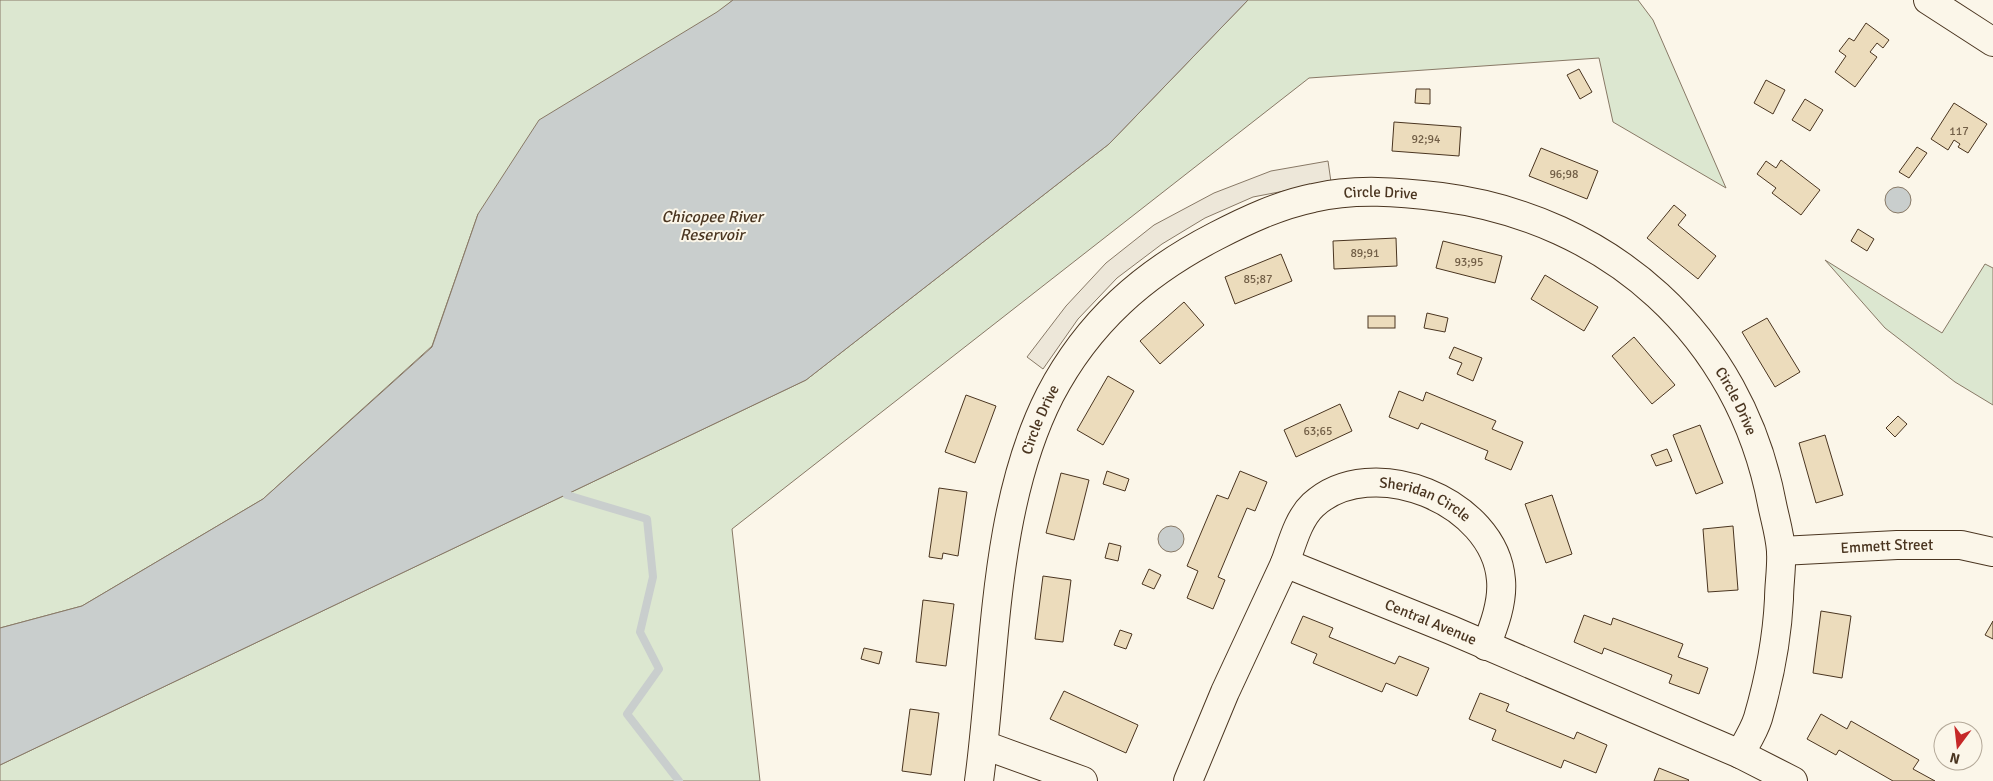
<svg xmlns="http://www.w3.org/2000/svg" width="1993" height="781" font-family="Signika,sans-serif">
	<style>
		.green { fill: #dce7d0; stroke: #887966 }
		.parking { fill: #ede7d9; stroke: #887966 }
		.water { fill: #c9cecd; stroke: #887966 }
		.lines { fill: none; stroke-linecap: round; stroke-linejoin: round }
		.stream { stroke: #c9cecd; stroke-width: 8 }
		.building { fill: #ecdcbc; stroke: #4a3520 }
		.minor-casing { stroke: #4a3520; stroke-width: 30 }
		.minor { stroke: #fbf6e9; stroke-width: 28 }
		.labels { text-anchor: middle; stroke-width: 4; stroke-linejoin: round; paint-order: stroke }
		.number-label { font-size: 12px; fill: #725f47 }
		.street-label { font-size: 15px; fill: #4a3520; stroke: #fbf6e9 }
		.water-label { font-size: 16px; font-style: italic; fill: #4a3520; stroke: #fbf6e9 }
	</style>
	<rect width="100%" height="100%" fill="#fbf6e9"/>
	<!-- green -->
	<g class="green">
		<polygon points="0,0 733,0 478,214 432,346 263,499 82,606 0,628"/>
		<polygon points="1248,0 1638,0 1653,20 1726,188 1613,122 1599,58 1309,78 732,529 760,781 0,781 0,765 806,380 1109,144"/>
		<polygon points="1825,260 1942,333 1985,264 1993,268 1993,405 1955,382 1885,328"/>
	</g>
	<!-- parking -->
	<polygon class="parking" points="1328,161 1331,182 1253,197 1205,218 1162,244 1117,278 1078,319 1043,369 1027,357 1066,306 1106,263 1154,225 1214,193 1271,171"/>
	<!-- water -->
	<g class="water">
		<polygon points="733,0 1248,0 1109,144 806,380 0,765 0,628 82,606 263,499 432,347 478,214 539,120 717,12"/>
		<circle cx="1898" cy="200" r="13"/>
		<circle cx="1171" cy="539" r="13"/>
	</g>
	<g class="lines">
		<!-- stream -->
		<polyline class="stream" points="567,495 647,519 653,577 640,632 659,669 627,714 679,781"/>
	</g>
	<!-- building -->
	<g class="building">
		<polygon points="1866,23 1889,40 1883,48 1877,43 1870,52 1877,57 1855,87 1835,72 1846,56 1839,51 1849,38 1854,41"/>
		<polygon points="1579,69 1592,92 1580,99 1567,75"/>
		<polygon points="1766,80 1785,90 1773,114 1754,103"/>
		<polygon points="1416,89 1430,89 1430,104 1415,103"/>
		<polygon points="1805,99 1823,110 1810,131 1792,120"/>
		<polygon points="1954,103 1987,124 1968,153 1958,147 1960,144 1954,140 1948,150 1931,139"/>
		<polygon points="1394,122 1461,127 1459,156 1392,151"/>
		<polygon points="1917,147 1927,153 1909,178 1899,172"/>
		<polygon points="1541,148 1598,171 1587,199 1529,176"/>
		<polygon points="1781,160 1820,190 1801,215 1772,193 1776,188 1757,174 1766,161 1776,168"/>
		<polygon points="1674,205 1686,215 1678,225 1716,256 1698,279 1647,238"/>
		<polygon points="1858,229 1874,239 1867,251 1851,241"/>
		<polygon points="1396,238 1397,266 1334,269 1333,241"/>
		<polygon points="1443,241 1502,256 1495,283 1436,268"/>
		<polygon points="1281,254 1292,281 1235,304 1225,277"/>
		<polygon points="1545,275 1598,307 1584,331 1531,299"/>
		<polygon points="1184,302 1204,325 1160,364 1140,341"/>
		<polygon points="1427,313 1448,318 1445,332 1424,328"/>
		<rect x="1368" y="316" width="27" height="12"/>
		<polygon points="1767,318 1800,372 1775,387 1742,332"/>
		<polygon points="1634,337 1675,385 1652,404 1612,356"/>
		<polygon points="1454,347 1482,358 1473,381 1457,374 1462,363 1449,358"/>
		<polygon points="1108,376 1134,391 1103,445 1077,430"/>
		<polygon points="1399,391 1423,401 1426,392 1496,421 1492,429 1523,442 1511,470 1485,459 1488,451 1421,423 1418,429 1389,417"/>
		<polygon points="966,395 996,406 975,463 945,452"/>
		<polygon points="1340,404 1352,431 1296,457 1284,430"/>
		<polygon points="1898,416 1907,424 1895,437 1886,428"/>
		<polygon points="1700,425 1723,483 1696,494 1673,435"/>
		<polygon points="1825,435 1843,495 1816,503 1799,443"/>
		<polygon points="1667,449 1672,461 1656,466 1651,455"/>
		<polygon points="1107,471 1129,479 1125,491 1103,484"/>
		<polygon points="1240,471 1267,482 1255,511 1247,508 1218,577 1225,580 1213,609 1187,598 1198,571 1187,566 1217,495 1228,499"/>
		<polygon points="1061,473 1089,480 1074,540 1046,533"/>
		<polygon points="939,488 967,492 958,556 943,553 942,559 929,557"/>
		<polygon points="1552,495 1572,554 1546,563 1525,504"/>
		<polygon points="1733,526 1738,590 1708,592 1703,529"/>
		<polygon points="1109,543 1121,546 1118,561 1105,558"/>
		<polygon points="1149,569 1161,575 1154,589 1142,584"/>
		<polygon points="1043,576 1071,580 1063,642 1035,639"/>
		<polygon points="923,600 954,604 946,666 916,662"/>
		<polygon points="1821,611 1851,616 1842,678 1813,673"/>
		<polygon points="1584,615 1611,625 1613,618 1683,644 1678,657 1708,668 1699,694 1669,683 1672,675 1604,648 1602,654 1574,642"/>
		<polygon points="1303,616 1333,628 1329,637 1395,664 1399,656 1429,668 1417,696 1386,683 1382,692 1313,663 1317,654 1291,643"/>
		<polygon points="1993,621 1993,639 1985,635"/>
		<polygon points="1120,630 1132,634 1126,649 1114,645"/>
		<polygon points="864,648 882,652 879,664 861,659"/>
		<polygon points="1064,691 1138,725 1126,753 1050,719"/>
		<polygon points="1480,693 1509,704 1506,711 1574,739 1577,732 1607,745 1596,773 1564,760 1561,768 1492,740 1496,730 1469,719"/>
		<polygon points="910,709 939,713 931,775 902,771"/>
		<polygon points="1821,714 1847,729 1851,721 1919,760 1913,769 1935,781 1893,781 1839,750 1836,755 1807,739"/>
		<polygon points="1659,768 1689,780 1688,781 1654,781"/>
	</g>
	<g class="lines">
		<defs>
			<g id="minor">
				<polyline points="1928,0 1993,42"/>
				<path id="s1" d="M 1781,551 L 1897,545 L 1961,545 L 1993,552"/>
				<path id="s2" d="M 1285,563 C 1292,544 1298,519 1313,505 C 1371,451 1495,501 1501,580 C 1503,602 1494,626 1486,646"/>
				<polyline points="984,745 1083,781"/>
				<path id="s3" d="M 979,781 C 996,656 992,509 1050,395 C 1088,322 1144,273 1216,236 C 1247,220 1279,205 1313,198 C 1355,188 1400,192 1441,197 C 1610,219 1740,335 1772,504 C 1775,519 1780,535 1781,551 C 1782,567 1779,584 1779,599 C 1777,639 1769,680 1758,718 C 1754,731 1746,743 1740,754"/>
				<path id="s4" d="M 1188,781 L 1225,692 L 1285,563 L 1451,630 L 1740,754 L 1793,781"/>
			</g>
		</defs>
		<!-- minor casing -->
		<use href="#minor" class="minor-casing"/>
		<!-- minor -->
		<use href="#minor" class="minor"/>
	</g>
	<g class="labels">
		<!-- number labels -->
		<g class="number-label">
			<text x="1959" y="135">117</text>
			<text x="1426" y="143">92;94</text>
			<text x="1564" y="178">96;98</text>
			<text x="1365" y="257">89;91</text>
			<text x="1469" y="266">93;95</text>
			<text x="1258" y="283">85;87</text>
			<text x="1318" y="435">63;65</text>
		</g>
		<!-- street labels -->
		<g class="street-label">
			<text dy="5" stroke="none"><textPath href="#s3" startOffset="801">Circle Drive</textPath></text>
			<text dy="5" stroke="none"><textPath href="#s3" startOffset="1236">Circle Drive</textPath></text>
			<text dy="5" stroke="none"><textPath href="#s3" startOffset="368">Circle Drive</textPath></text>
			<text dy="5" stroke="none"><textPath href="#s2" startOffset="186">Sheridan Circle</textPath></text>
			<text dy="5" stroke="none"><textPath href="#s1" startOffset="106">Emmett Street</textPath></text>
			<text dy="5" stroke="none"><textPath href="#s4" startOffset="396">Central Avenue</textPath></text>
		</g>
		<!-- water labels -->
		<g class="water-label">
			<text x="712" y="222">Chicopee River<tspan x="712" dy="18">Reservoir</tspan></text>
		</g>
	</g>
	<!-- north arrow -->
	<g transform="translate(1958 746) rotate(195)"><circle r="24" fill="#fbf6e9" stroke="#b4a999"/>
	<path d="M0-4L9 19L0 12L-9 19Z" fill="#c62828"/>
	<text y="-8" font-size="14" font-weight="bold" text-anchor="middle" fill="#4a3520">N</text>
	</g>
</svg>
